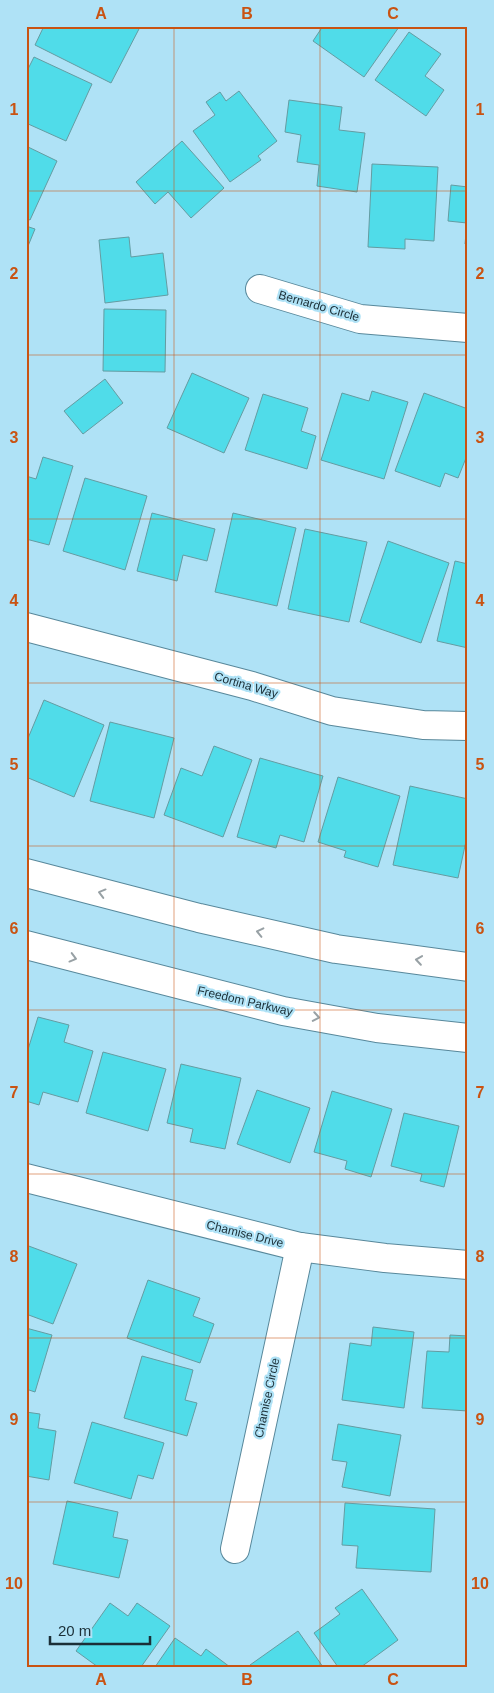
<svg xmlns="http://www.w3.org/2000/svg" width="494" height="1693" font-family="Arial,sans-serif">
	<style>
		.building { fill: #50dce9; stroke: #649ca2 }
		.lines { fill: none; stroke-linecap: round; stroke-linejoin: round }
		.minor-casing { stroke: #58889b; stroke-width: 30 }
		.secondary-casing { stroke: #58889b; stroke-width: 30 }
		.minor { stroke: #fff; stroke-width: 28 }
		.secondary { stroke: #fff; stroke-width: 28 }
		.oneway { stroke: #98a1a5 }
		.grid { fill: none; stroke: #c95312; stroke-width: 1; stroke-opacity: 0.55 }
		.labels { text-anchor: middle; stroke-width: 4.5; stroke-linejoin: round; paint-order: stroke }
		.street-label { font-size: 12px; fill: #1b2f37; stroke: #afe2f6 }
		.neatline { fill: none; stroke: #c95312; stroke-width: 2 }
		.grid-label { font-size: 16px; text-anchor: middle; font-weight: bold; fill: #c95312 }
	</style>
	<rect width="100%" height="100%" fill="#afe2f6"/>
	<!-- building -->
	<g class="building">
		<polygon points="44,26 139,26 140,27 111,83 35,45"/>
		<polygon points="323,26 398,26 399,27 364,77 313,41"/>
		<polygon points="409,32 441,54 425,76 444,90 426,116 375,80"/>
		<polygon points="34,57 92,84 66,141 26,123 26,73"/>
		<polygon points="239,91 277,141 258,156 261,160 230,182 193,131 215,115 206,102 220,92 226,101"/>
		<polygon points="289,100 342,107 339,130 365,133 357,192 317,186 319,165 297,162 301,135 285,132"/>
		<polygon points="182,141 224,188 191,218 168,192 155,204 136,182"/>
		<polygon points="26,146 57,161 30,220 26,218"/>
		<polygon points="372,164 438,167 434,241 405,239 405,249 368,247"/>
		<polygon points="451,185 468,187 468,244 465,244 467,223 448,221"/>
		<polygon points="26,226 35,229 26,251"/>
		<polygon points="129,237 131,257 163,253 168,295 105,303 99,240"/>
		<polygon points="104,309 166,310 165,372 103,371"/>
		<polygon points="192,373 249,398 224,453 167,428"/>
		<polygon points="105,379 123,403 83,434 64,411"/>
		<polygon points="372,391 408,402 384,479 321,460 342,393 369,401"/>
		<polygon points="424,393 468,409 468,453 458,478 445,473 440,487 395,471"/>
		<polygon points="263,394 308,408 301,431 316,436 307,469 245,450"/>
		<polygon points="43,457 73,466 49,545 26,539 26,476 36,479"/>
		<polygon points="85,478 147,496 125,570 63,551"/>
		<polygon points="152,513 215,529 207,561 183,555 177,581 137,571"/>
		<polygon points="233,513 296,528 277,606 215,592"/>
		<polygon points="305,529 367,542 349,622 288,609"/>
		<polygon points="388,541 449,563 421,643 360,622"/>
		<polygon points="455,561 468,564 468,648 437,641"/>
		<polygon points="44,700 104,725 74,797 26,777 26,743"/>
		<polygon points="110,722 174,738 154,818 90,801"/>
		<polygon points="214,746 252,760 223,837 164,815 181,768 202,776"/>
		<polygon points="260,758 323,776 304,842 280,835 276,848 237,837"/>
		<polygon points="338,777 400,796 378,867 344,857 346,851 318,842"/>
		<polygon points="410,786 468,799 468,832 458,878 393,865"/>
		<polygon points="38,1017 69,1025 64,1042 93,1051 78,1102 43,1092 39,1105 26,1101 26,1056"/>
		<polygon points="103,1052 166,1069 148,1131 86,1113"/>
		<polygon points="181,1064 241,1078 225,1149 190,1142 193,1129 167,1123"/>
		<polygon points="257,1090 310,1108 290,1163 237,1144"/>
		<polygon points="332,1091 392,1109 371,1177 345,1169 347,1161 314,1152"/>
		<polygon points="404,1113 459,1126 444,1187 420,1181 422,1174 391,1166"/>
		<polygon points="26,1245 77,1264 53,1324 26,1314"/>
		<polygon points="148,1280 200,1298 193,1316 214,1324 200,1363 127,1338"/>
		<polygon points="373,1327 414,1332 404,1408 342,1400 350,1343 371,1346"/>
		<polygon points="26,1328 52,1335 35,1392 26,1389"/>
		<polygon points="450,1335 468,1336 468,1411 422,1408 427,1351 449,1352"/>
		<polygon points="142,1356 193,1370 185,1400 197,1403 187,1436 124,1418"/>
		<polygon points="26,1412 40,1414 38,1428 56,1431 49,1480 26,1476"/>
		<polygon points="92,1422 164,1443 153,1479 138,1475 131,1499 74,1483"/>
		<polygon points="338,1424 401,1435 390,1496 342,1487 347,1462 332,1460"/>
		<polygon points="67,1501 118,1512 113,1537 128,1540 119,1578 53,1564"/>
		<polygon points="345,1503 435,1509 431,1572 356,1568 358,1546 342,1545"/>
		<polygon points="362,1589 398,1640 361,1667 338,1667 314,1633 340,1614 335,1608"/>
		<polygon points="110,1603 128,1616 137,1603 170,1626 141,1667 98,1667 76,1651"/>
		<polygon points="298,1631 323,1667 251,1667 250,1665"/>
		<polygon points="175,1638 201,1656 206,1649 230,1667 155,1667"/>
	</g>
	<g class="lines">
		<defs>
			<g id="minor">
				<polyline points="260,289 360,319 468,328"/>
				<polyline points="26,627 252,686 332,711 423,725 468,726"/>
				<polyline points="26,1178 300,1247 385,1258 468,1265"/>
				<polyline points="235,1549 300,1247"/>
			</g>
			<g id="secondary">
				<polyline points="26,873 199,918 336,949 468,967"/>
				<polyline points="26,945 283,1011 377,1028 468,1038"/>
			</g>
		</defs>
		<!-- minor casing -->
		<use href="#minor" class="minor-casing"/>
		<!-- secondary casing -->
		<use href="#secondary" class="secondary-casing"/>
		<!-- minor -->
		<use href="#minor" class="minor"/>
		<!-- secondary -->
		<use href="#secondary" class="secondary"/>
	</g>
	<!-- one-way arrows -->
	<defs><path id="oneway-chevron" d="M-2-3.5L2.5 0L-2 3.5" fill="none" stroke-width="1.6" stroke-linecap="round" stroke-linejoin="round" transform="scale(1.25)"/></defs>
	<g class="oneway">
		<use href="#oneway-chevron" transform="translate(102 893) rotate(-165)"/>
		<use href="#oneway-chevron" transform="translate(260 932) rotate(-167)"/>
		<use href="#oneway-chevron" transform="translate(73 958) rotate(15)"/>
		<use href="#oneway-chevron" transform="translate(419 960) rotate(-172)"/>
		<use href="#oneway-chevron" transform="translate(316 1017) rotate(10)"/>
	</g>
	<!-- grid -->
	<path class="grid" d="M 174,26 L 174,1667M 320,26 L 320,1667M 26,191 L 468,191M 26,355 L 468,355M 26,519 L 468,519M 26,683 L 468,683M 26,846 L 468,846M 26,1010 L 468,1010M 26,1174 L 468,1174M 26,1338 L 468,1338M 26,1502 L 468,1502"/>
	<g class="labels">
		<!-- street labels -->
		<g class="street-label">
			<text transform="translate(319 306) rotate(16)" y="4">Bernardo Circle</text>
			<text transform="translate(246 685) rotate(16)" y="4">Cortina Way</text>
			<text transform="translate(245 1001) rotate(13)" y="4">Freedom Parkway</text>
			<text transform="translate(245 1234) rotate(14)" y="4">Chamise Drive</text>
			<text transform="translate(267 1398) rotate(-78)" y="4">Chamise Circle</text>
		</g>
	</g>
	<!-- border -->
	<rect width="494" height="1693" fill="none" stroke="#afe2f6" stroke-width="55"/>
	<!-- scale -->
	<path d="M50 1636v8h100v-8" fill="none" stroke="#1b2f37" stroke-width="2.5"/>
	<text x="58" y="1636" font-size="15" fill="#1b2f37" stroke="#afe2f6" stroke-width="4" paint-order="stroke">20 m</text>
	<rect x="28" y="28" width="438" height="1638" class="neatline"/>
	<g class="grid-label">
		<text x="101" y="19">A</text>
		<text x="247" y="19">B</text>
		<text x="393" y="19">C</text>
		<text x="14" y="115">1</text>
		<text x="480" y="115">1</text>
		<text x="14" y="279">2</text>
		<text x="480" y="279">2</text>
		<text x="14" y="443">3</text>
		<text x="480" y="443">3</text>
		<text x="14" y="606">4</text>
		<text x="480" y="606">4</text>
		<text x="14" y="770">5</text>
		<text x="480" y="770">5</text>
		<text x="14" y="934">6</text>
		<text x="480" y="934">6</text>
		<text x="14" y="1098">7</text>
		<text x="480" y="1098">7</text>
		<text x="14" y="1262">8</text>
		<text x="480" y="1262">8</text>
		<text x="14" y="1425">9</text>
		<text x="480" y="1425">9</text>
		<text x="14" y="1589">10</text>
		<text x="480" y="1589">10</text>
		<text x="101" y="1685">A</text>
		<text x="247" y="1685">B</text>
		<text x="393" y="1685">C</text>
	</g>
</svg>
